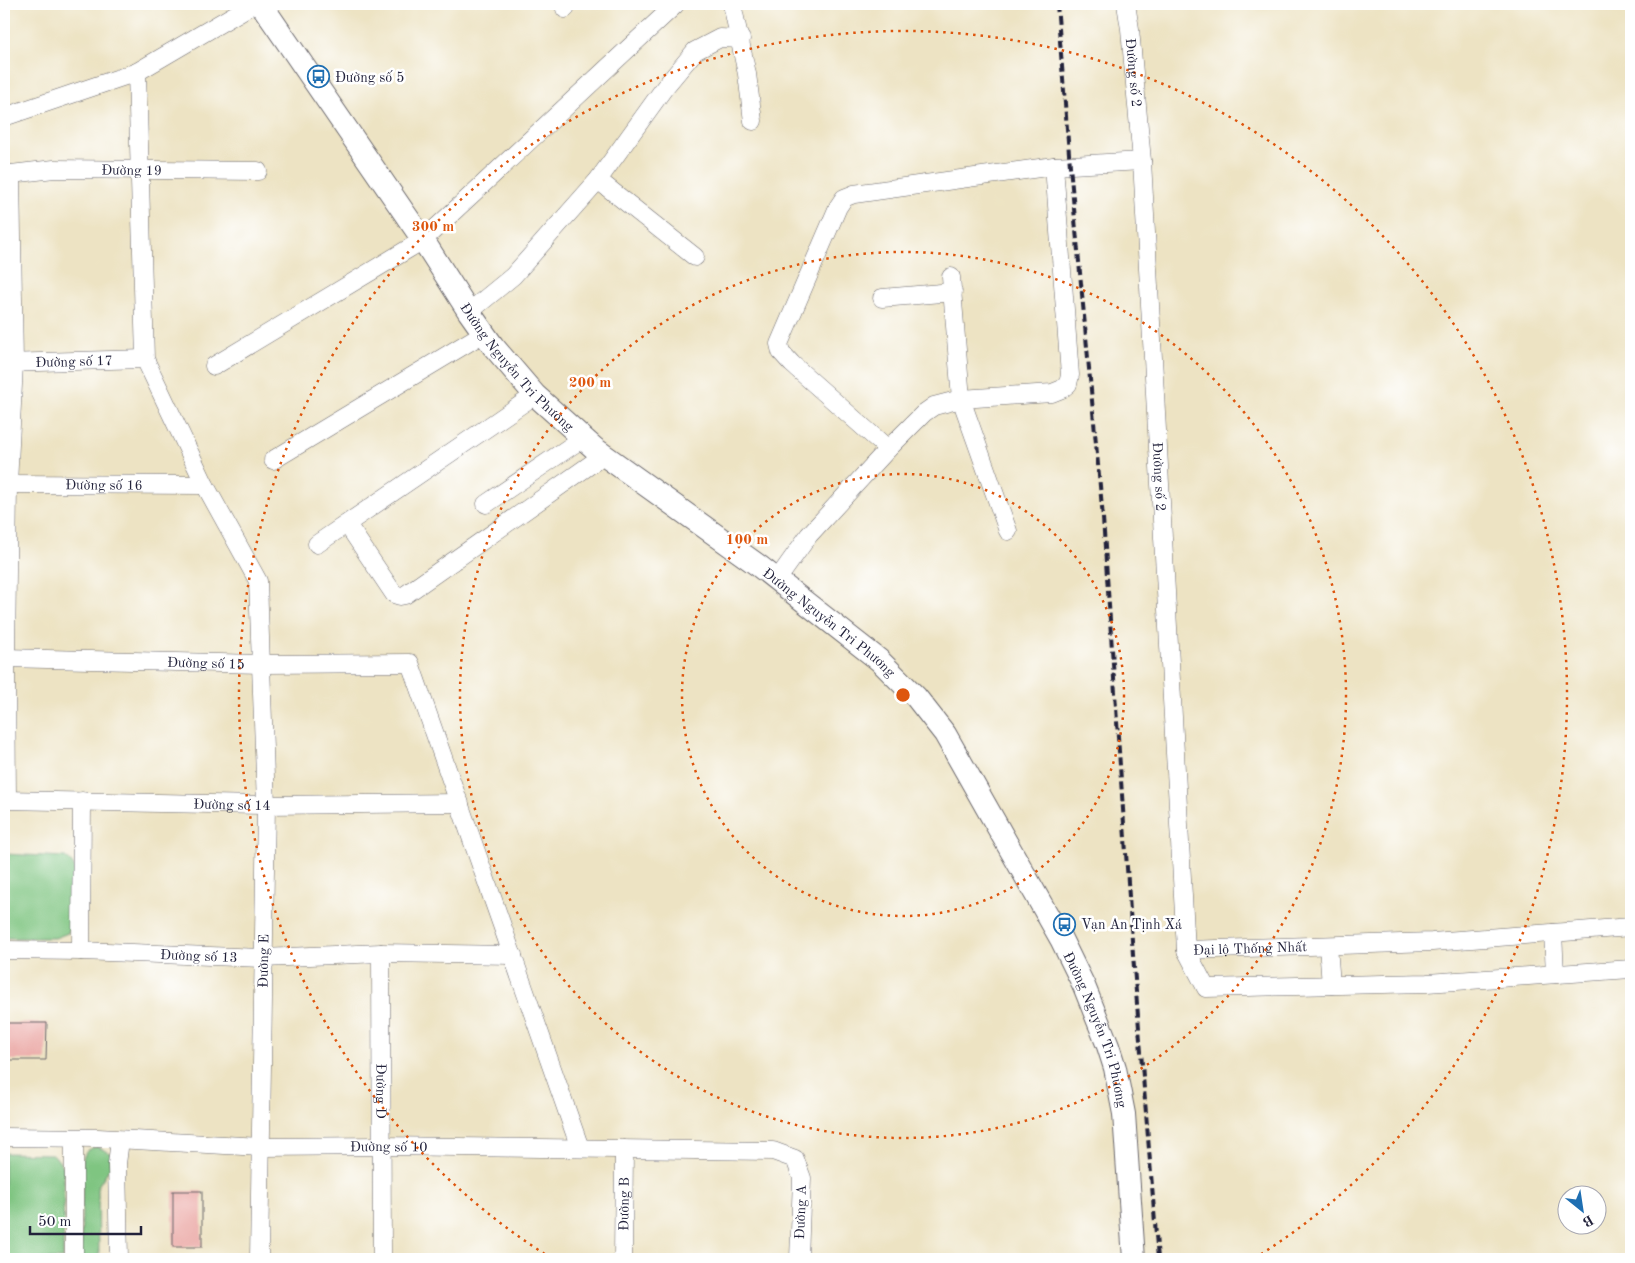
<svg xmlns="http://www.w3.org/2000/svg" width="1635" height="1263" font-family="'Old Standard TT',serif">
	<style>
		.green { fill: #7fc581; stroke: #50745e }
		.building { fill: #ecadaa }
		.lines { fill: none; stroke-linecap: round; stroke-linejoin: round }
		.minor-casing { stroke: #69666b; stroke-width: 19 }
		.major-casing { stroke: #69666b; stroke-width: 24 }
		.minor { stroke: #fff; stroke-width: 18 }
		.major { stroke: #fff; stroke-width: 22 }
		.rail { stroke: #22223b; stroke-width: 4; stroke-dasharray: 8 4; stroke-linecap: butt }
		.ring { fill: none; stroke: #de560e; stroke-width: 2.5; stroke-dasharray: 2.5 5 }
		.labels { text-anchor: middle; stroke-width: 5; stroke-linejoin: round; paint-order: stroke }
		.street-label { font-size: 14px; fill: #22223b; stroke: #fff }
		.poi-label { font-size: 14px; fill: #22223b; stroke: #fff; text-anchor: start }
		.centre { fill: #de560e; stroke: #fff; stroke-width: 2.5 }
		.ring-label { font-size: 15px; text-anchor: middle; font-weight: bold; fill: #de560e; stroke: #fff; stroke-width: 5; stroke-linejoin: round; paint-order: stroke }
	</style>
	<rect width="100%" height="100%" fill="#fff"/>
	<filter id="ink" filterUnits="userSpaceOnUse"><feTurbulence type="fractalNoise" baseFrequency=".02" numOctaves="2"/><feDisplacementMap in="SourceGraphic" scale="10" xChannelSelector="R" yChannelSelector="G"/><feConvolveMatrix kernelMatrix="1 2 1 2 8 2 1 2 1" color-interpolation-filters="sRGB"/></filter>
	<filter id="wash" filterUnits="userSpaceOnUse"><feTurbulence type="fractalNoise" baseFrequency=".0096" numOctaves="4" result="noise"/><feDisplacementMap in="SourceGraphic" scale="20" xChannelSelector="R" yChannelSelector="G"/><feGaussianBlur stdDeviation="1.12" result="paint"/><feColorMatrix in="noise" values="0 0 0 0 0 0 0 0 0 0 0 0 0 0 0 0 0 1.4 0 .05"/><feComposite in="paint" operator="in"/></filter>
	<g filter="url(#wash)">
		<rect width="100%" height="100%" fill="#ede3c3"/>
		<!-- green -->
		<g class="green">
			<path d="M 4,854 L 65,857 C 69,860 73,863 75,869 C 78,880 73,922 68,933 L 55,938 L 4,938 Z"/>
			<path d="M 98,1147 L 110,1153 L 111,1166 L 98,1186 L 99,1259 L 81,1259 L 83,1159 C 86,1150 88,1148 98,1147 Z"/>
			<polygon points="4,1153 53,1154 63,1166 64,1179 63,1259 4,1259"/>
		</g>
		<g id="blocks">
			<!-- building -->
			<g class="building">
				<polygon points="4,1023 47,1023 46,1060 4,1060"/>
				<rect x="173" y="1191" width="29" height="56"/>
			</g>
		</g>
	</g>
	<g filter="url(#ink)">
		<use href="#blocks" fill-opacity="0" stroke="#69666b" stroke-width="1"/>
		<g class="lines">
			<defs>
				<g id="minor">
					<polyline points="564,4 565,9"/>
					<polyline points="732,4 747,74 753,121"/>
					<path id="s1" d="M 1126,4 L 1130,29 L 1142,161 L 1186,950 L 1206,988 L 1427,983 L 1631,969"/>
					<polyline points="137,72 145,359 205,485 258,581 266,805 259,1259"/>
					<polyline points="4,117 137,72 253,4"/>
					<path id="s2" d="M 4,173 L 11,174 L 54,169 L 258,171"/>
					<polyline points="598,180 695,257"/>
					<polyline points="951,277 961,399 1008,531"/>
					<polyline points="882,298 953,292"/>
					<polyline points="469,312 513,276 598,180 665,87 695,51 720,38 741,39"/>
					<path id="s3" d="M 4,363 L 145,359"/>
					<polyline points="214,366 423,240 675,5"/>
					<polyline points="888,449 792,364 781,352 779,344 838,207 844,198 854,194 1054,166 1142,161"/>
					<polyline points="273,460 484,333"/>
					<path id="s4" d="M 4,484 L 205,485"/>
					<polyline points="486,504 583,438"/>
					<polyline points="347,524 394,594 400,596 405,595 604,455"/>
					<polyline points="317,544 535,395"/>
					<polyline points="777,580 809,535 888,449 924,413 934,406 961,399 1052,393 1062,389 1068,384 1070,375 1054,166"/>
					<path id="s5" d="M 4,658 L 262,664 L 410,663 L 580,1148"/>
					<path id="s6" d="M 4,800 L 266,805 L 460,803"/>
					<polyline points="7,800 6,658 8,484 14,364 11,174"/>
					<polyline points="1553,933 1555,974"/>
					<polyline points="1328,946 1331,985"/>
					<path id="s7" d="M 4,950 L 81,951 L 263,958 L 381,953 L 513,955"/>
					<path id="s8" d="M 1186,950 L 1432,942 L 1631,927"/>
					<polyline points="81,951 82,801"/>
					<path id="s9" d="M 381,953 L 382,1259"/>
					<path id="s10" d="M 4,1137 L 98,1138 L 261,1147 L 382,1146 L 773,1151 L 795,1159 L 802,1178 L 799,1259"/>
					<polyline points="74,1259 74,1139"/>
					<polyline points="119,1259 117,1164 120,1140"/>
					<path id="s11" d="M 623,1259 L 624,1149"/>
				</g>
				<g id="major">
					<path id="s12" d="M 261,4 L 423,240 L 469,312 L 493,346 L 535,395 L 594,448 L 759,566 L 879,660 L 916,697 L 945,734 L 1061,939 L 1084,986 L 1108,1046 L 1115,1068 L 1124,1114 L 1134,1259"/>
				</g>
			</defs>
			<!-- minor casing -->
			<use href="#minor" class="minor-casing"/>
			<!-- major casing -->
			<use href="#major" class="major-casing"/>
			<!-- minor -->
			<use href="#minor" class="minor"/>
			<!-- major -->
			<use href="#major" class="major"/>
			<!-- rail -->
			<polyline class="rail" points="1057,4 1070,166 1103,518 1133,955 1158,1259"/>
		</g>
	</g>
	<!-- distance rings -->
	<g class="ring">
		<circle cx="903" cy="695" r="221"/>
		<circle cx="903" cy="695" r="443"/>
		<path d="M551 1258A664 664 0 1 1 1255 1258"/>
	</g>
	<!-- icons -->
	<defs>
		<symbol id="bus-ring" viewBox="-11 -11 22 22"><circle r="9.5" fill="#fff" stroke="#1f6fb2" stroke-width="1.5"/><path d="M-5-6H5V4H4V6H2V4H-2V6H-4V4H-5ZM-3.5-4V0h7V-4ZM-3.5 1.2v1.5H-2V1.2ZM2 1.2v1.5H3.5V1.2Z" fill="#1f6fb2"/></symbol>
	</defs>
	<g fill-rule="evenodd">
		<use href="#bus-ring" x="306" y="64" width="25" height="25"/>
		<use href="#bus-ring" x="1052" y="912" width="25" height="25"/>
	</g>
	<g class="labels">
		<!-- street labels -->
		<g class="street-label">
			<text dy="5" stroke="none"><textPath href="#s1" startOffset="69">Đường số 2</textPath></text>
			<text dy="5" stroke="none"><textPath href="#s2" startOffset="128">Đường 19</textPath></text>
			<text dy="5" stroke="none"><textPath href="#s3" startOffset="70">Đường số 17</textPath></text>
			<text dy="5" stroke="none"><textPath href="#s12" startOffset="445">Đường Nguyễn Tri Phương</textPath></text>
			<text dy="5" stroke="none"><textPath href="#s1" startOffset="474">Đường số 2</textPath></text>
			<text dy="5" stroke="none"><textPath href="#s4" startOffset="100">Đường số 16</textPath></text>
			<text dy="5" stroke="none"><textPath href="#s12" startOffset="850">Đường Nguyễn Tri Phương</textPath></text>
			<text dy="5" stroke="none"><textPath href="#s5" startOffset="202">Đường số 15</textPath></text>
			<text dy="5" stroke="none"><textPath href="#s6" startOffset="228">Đường số 14</textPath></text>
			<text dy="5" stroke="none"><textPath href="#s8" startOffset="64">Đại lộ Thống Nhất</textPath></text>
			<text dy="5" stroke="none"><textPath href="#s7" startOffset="195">Đường số 13</textPath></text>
			<text transform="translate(263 961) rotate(-89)" y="5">Đường E</text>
			<text dy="5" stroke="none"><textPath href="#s12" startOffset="1345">Đường Nguyễn Tri Phương</textPath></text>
			<text dy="5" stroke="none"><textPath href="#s9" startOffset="138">Đường D</textPath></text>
			<text dy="5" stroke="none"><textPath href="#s10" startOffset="385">Đường số 10</textPath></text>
			<text dy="5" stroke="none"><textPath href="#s11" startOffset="55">Đường B</textPath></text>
			<text transform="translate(800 1212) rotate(-88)" y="5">Đường A</text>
		</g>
		<!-- poi labels -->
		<g class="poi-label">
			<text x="335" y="82">Đường số 5</text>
			<text x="1081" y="929">Vạn An Tịnh Xá</text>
		</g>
	</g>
	<circle cx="903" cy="695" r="8" class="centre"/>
	<g class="ring-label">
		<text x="433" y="231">300 m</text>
		<text x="590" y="387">200 m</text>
		<text x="747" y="544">100 m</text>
	</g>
	<!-- margin -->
	<rect width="1635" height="1263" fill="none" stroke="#fff" stroke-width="20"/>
	<!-- north arrow -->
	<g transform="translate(1582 1210) rotate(150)"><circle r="24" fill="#ffffff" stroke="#a7a7b1"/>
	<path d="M0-4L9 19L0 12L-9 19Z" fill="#1f6fb2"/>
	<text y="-8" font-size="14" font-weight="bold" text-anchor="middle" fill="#22223b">B</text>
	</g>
	<!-- scale -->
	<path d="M30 1226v8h111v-8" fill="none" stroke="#22223b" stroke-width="2.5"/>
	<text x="38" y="1226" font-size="15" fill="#22223b" stroke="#ffffff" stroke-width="4" paint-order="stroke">50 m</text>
</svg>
